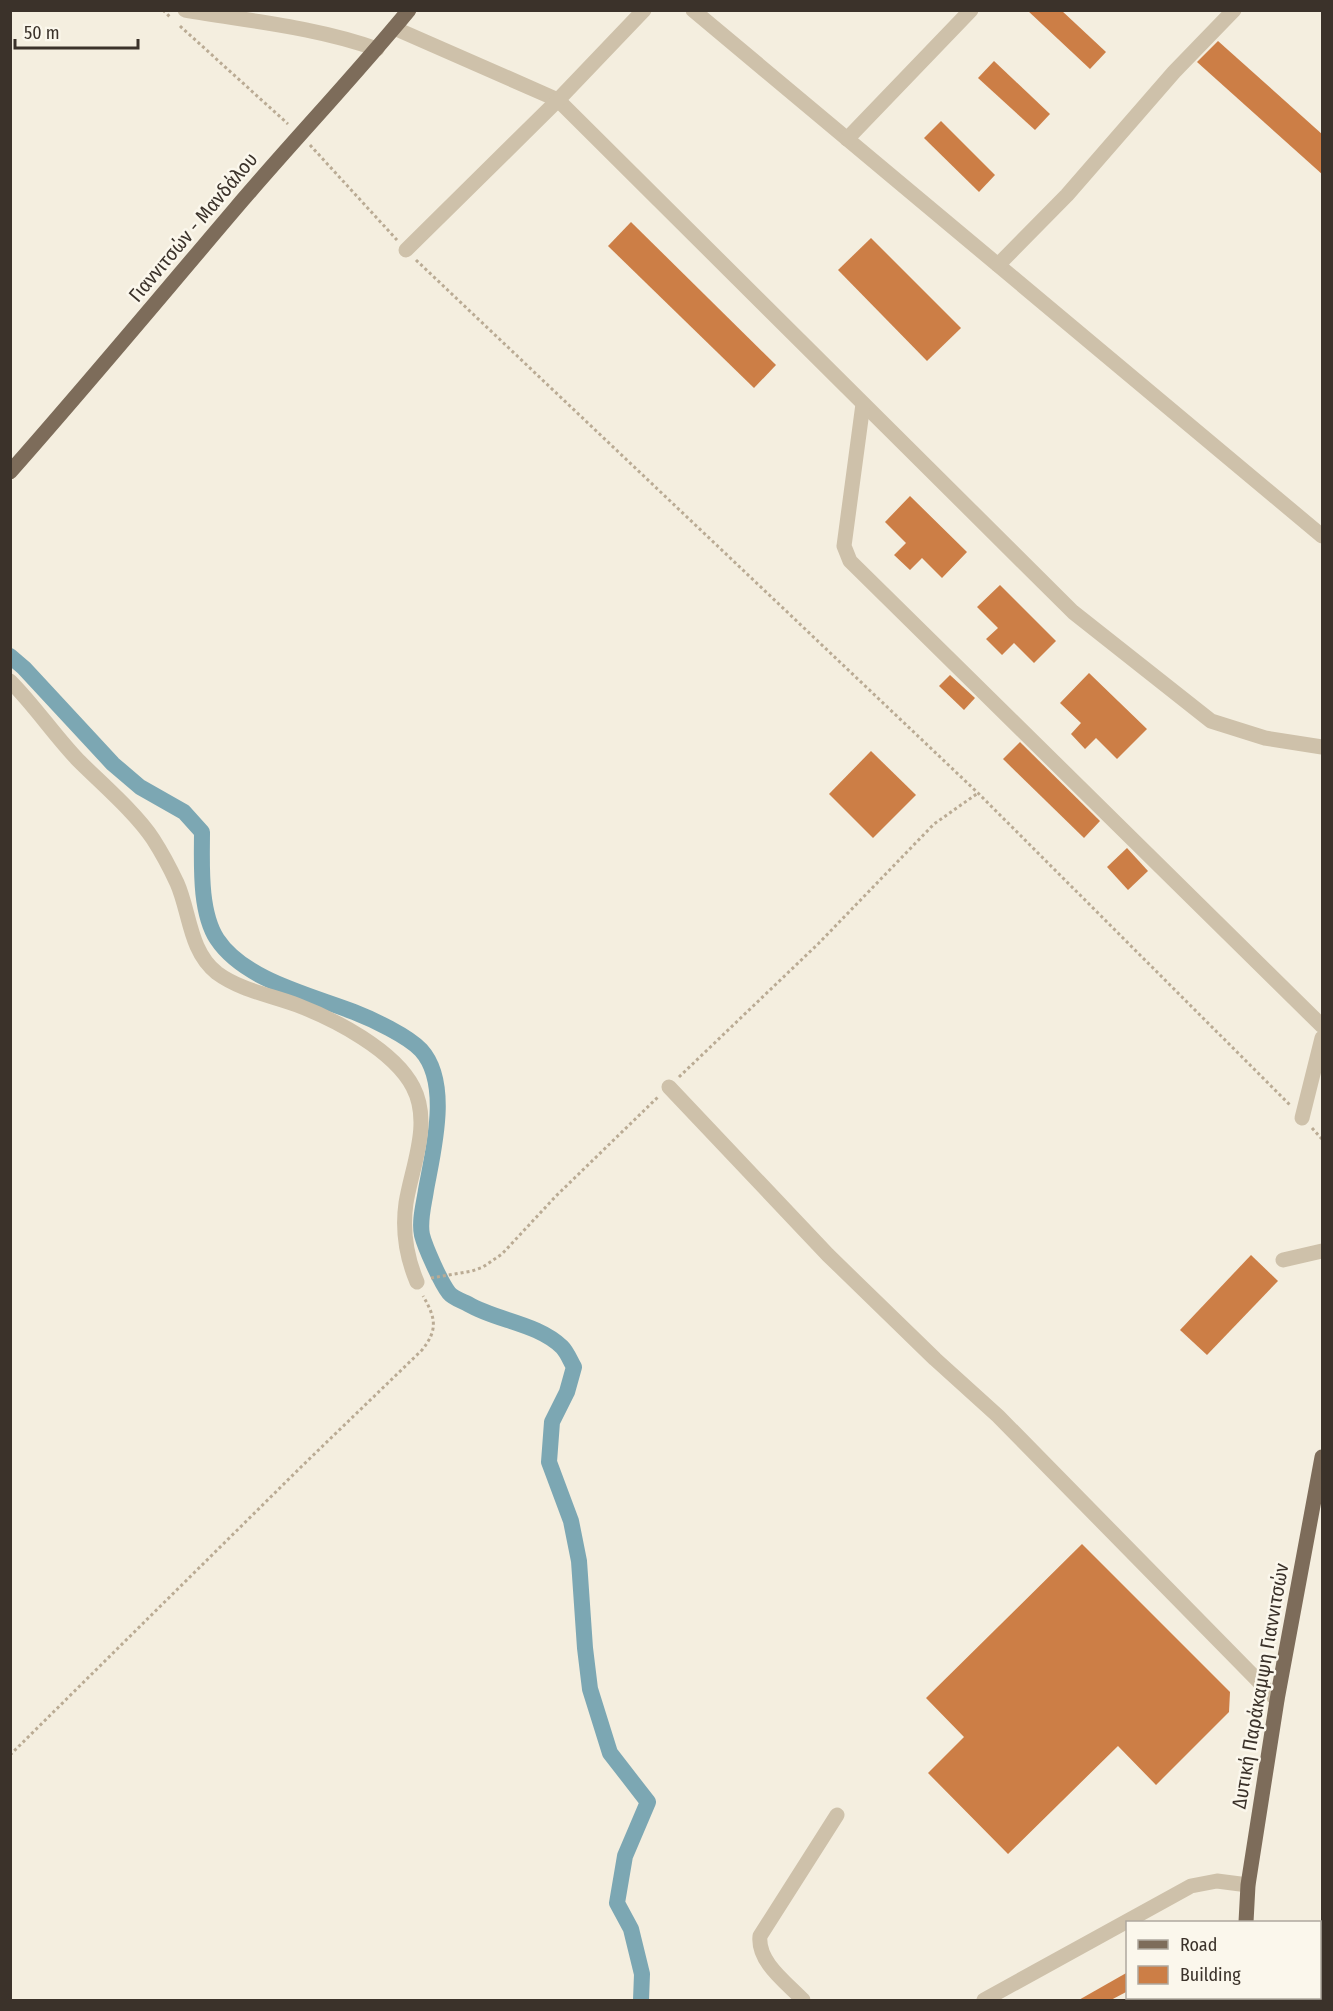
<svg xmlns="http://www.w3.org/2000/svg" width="1333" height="2011" font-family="'Fira Sans Condensed',sans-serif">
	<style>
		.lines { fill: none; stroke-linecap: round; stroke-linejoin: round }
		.canal { stroke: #7ca7b3; stroke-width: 16 }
		.building { fill: #cc7e46 }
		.path { stroke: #baab94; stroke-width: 3; stroke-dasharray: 3 3; stroke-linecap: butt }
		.minor { stroke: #cec1aa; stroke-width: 15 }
		.major { stroke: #7d6c5a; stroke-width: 15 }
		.labels { text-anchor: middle; stroke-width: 5; stroke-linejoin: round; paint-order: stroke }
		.street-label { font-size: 20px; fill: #3b322a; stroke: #fbf7ec }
	</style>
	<rect width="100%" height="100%" fill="#f4eedf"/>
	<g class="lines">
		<!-- canal -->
		<path class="canal" d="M 10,656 L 24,668 L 113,764 L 140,787 L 184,812 L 202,832 C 202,863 199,911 217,939 C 244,980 310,995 354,1012 C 372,1019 408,1036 421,1050 C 451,1083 433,1151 426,1190 C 424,1204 419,1221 422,1235 C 425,1247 441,1283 449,1293 C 453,1298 462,1301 468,1304 C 497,1321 537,1323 562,1347 C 567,1352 570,1360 574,1367 L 567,1392 L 552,1422 L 549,1462 L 571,1521 L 579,1561 L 585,1648 L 590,1689 L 610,1753 L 648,1802 L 625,1856 L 617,1903 L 631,1929 L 642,1974 L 641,2000"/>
	</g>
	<!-- building -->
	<g class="building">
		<polygon points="1027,10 1061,10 1106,52 1090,69"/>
		<polygon points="1218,41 1323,135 1323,175 1197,62"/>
		<polygon points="994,61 1050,114 1035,130 978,78"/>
		<polygon points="941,121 995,175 979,192 924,138"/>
		<polygon points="631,222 776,365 754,388 608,246"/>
		<polygon points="871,238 961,328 927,361 838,270"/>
		<polygon points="910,496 967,552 942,578 922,558 910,570 894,555 906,543 885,522"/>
		<polygon points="1000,585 1056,641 1034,663 1014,643 1002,655 986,639 998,628 977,607"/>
		<polygon points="1089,673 1147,729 1117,759 1096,738 1085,749 1071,734 1081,723 1060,703"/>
		<polygon points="950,675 975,698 964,710 939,686"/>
		<polygon points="1020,742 1100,821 1084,838 1003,759"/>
		<polygon points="871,751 916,795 873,838 829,794"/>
		<polygon points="1127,848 1148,871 1128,890 1107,867"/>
		<polygon points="1251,1255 1278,1281 1207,1355 1180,1330"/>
		<polygon points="1082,1544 1230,1692 1229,1712 1156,1785 1118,1746 1008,1854 928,1773 964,1737 926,1698"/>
		<polygon points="1128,1972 1128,1991 1109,2001 1077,2001"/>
	</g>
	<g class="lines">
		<!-- path -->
		<g class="path">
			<polyline points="163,10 170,17"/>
			<polyline points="180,26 288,124"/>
			<polyline points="310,145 397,240"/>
			<polyline points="416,260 978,793 1291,1106"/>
			<polyline points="679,1077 819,943 934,824 978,793"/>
			<polyline points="1312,1128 1322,1139"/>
			<polyline points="431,1278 472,1271 483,1267 502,1254 556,1196 659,1096"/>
			<path d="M 10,1755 L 302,1466 L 422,1350 C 438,1330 436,1318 423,1296"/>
		</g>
		<!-- minor -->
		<g class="minor">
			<path d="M 185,10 C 249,21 316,27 377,49"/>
			<polyline points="693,10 1322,536"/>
			<polyline points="394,28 558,100 1073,612 1211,721 1265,738 1322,747"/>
			<polyline points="847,139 971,10"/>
			<polyline points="406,250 558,100 644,10"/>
			<polyline points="998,265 1067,195 1174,72 1234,10"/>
			<polyline points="863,404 844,546 850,561 1322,1026"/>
			<path d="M 10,681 C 35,706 54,735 78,760 C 101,783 136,813 153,839 C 162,853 170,868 177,883 C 190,912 189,951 217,973 C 240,990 270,995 297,1005 C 334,1019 394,1050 413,1087 C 432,1123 412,1166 406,1203 C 402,1231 406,1256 417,1282"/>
			<polyline points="669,1087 828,1255 935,1359 998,1416 1277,1700"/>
			<polyline points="1302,1118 1322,1038"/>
			<polyline points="1283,1260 1322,1251"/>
			<path d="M 803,2000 C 787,1983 757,1962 760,1936 L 837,1815"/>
			<polyline points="984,2000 1191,1886 1217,1881 1248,1885"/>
		</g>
		<!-- major -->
		<g class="major">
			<path d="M 10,472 C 87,385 160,297 235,209 C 292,142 353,78 409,10"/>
			<polyline points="1246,1922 1248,1885 1277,1700 1322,1457"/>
			<polyline points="1244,1998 1244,2000"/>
		</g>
	</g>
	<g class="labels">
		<!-- street labels -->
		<g class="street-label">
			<text transform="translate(193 227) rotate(-50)" y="7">Γιαννιτσών - Μανδάλου</text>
			<text transform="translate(1260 1686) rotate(-80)" y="7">Δυτική Παράκαμψη Γιαννιτσών</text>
		</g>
	</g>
	<!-- border -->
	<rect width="1333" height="2011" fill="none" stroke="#3b322a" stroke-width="24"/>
	<!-- legend -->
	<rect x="1126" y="1921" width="195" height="78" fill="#fbf7ec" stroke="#aea89e" stroke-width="1.5"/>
	<rect x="1138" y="1940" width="30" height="9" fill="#7d6c5a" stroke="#aea89e" stroke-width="1.5"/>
	<text x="1180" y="1951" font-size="18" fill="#3b322a">Road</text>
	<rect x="1138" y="1966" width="30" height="18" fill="#cc7e46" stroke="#aea89e" stroke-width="1.5"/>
	<text x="1180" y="1981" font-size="18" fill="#3b322a">Building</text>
	<!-- scale -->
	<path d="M15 39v9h123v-9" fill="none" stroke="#3b322a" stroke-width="3"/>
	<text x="24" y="39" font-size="18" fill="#3b322a" stroke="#fbf7ec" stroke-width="4.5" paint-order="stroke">50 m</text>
</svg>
